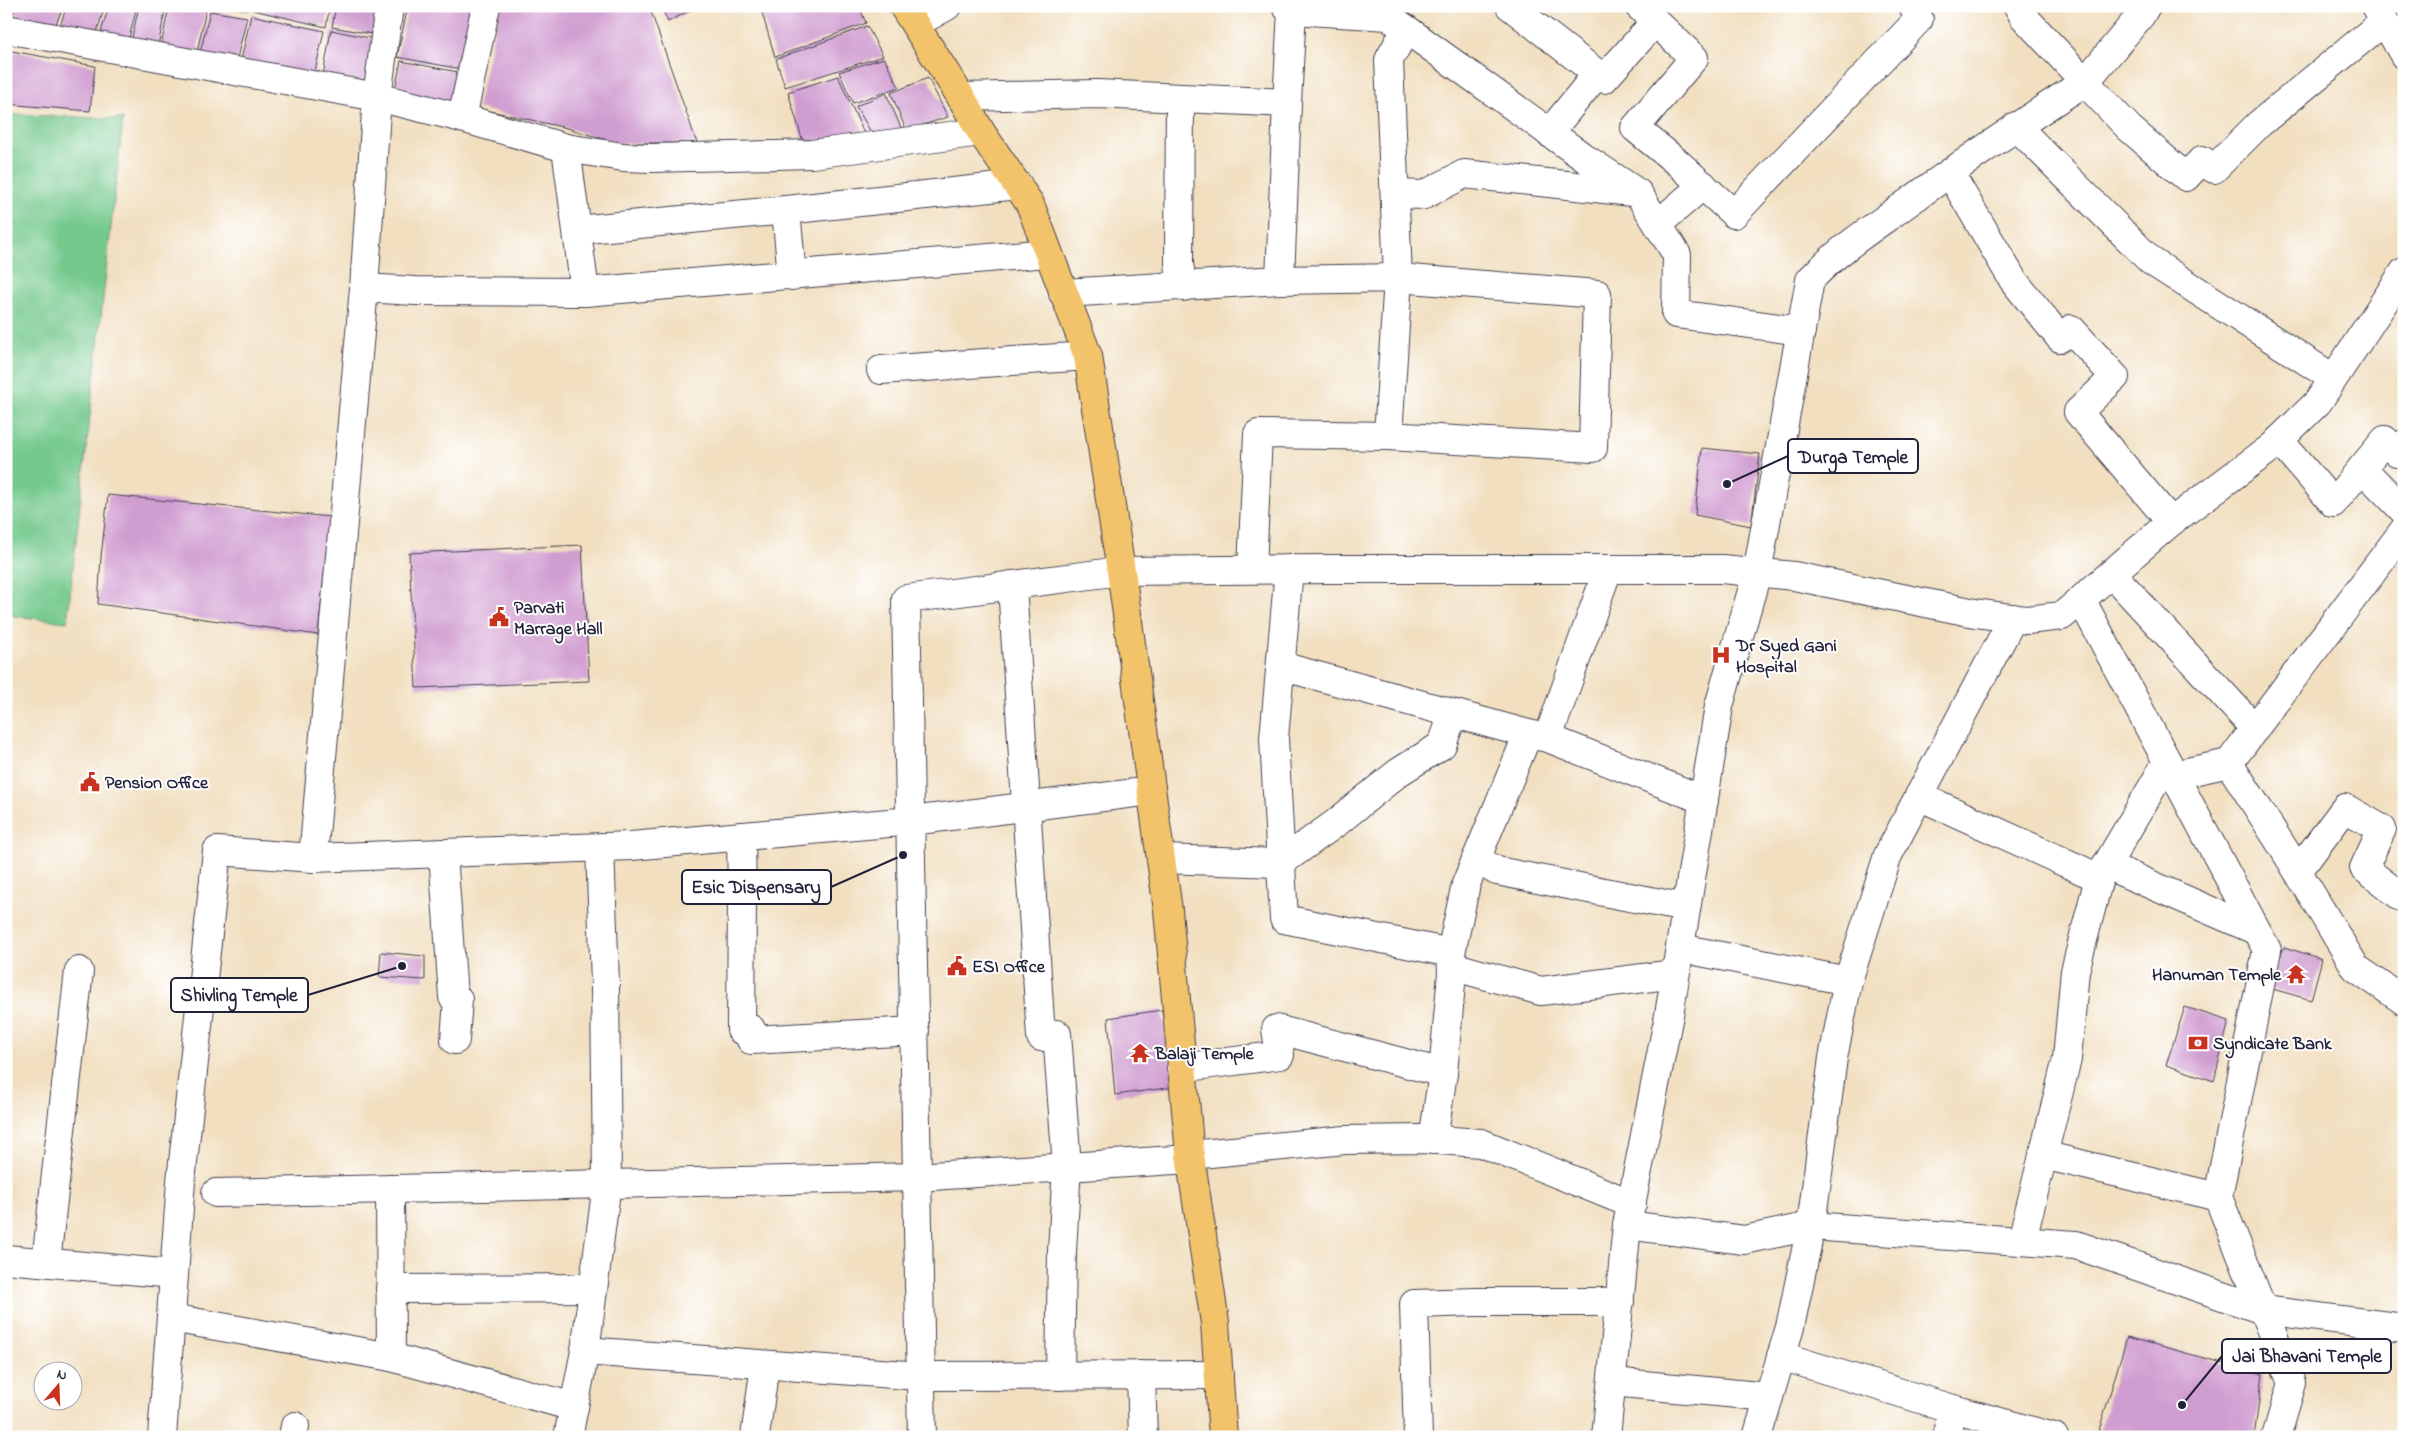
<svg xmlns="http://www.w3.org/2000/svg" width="2410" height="1443" font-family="'Indie Flower',sans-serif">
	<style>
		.green { fill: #75c98d; stroke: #4c7664 }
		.building { fill: #d09dd0 }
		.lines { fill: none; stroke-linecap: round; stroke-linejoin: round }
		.minor-casing { stroke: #413e4f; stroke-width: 30 }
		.major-casing { stroke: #413e4f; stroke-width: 30 }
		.minor { stroke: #fff; stroke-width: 28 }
		.major { stroke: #f2c36a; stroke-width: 28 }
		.labels { text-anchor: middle; stroke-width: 4; stroke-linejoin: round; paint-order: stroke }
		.poi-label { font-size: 18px; font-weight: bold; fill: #22223b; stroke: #fff; text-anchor: start }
		.leader { fill: none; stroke: #22223b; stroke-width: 2 }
		.callout-dot { fill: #22223b; stroke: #fff; stroke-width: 2 }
		.callout { fill: #fff; stroke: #22223b; stroke-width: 2 }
		.callout-label { font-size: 19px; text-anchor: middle; font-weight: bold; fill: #22223b }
	</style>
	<rect width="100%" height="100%" fill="#fff"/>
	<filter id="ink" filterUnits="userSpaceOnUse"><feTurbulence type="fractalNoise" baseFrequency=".02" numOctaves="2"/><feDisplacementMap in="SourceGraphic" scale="10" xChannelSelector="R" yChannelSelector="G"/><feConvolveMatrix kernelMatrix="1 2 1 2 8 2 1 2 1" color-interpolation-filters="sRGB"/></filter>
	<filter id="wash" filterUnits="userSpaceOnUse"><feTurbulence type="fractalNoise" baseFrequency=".0096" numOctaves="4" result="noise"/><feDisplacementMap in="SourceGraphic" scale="20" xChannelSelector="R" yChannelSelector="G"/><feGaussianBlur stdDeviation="1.12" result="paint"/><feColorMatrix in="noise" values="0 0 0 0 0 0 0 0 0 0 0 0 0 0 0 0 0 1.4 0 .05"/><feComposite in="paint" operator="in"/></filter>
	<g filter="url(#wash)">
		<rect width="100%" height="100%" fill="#f1dfc0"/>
		<!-- green -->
		<polygon class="green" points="6,114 123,119 67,622 6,615"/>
		<g id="blocks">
			<!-- building -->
			<g class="building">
				<polygon points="16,6 52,6 62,10 52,33 9,21"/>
				<polygon points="67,6 105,6 95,38 58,31"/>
				<polygon points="109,6 137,6 127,46 99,38"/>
				<polygon points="139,6 166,6 157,51 130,46"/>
				<polygon points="169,6 206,9 196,57 160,51"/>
				<polygon points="222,6 249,6 249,10"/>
				<polygon points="254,6 330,6 326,27 253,10"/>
				<polygon points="336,6 382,6 378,35 332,27"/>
				<polygon points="408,6 472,6 461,69 397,57"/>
				<polygon points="500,6 649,6 697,143 617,143 567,128 477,108"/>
				<polygon points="661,6 698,6 668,22"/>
				<polygon points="760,6 859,6 866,23 775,57"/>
				<polygon points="210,11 247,17 235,66 199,58"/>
				<polygon points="251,15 324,31 313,80 240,65"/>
				<polygon points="867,26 883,56 785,87 776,59"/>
				<polygon points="331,30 375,39 369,91 322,82"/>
				<polygon points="6,50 95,66 90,111 6,104"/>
				<polygon points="884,58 899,87 853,103 839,72"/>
				<polygon points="401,61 463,73 454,106 394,94"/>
				<polygon points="838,76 866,138 803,142 788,92"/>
				<polygon points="928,78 948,117 906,130 891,93"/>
				<polygon points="886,93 902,130 876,141 856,106"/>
				<polygon points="1702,448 1760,454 1751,526 1695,515"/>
				<polygon points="108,495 330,517 318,635 98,604 101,557"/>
				<polygon points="582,545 589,681 416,688 409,553"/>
				<polygon points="2284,947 2322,959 2311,1000 2269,988"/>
				<polygon points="381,952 425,956 425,980 379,977"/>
				<polygon points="2185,1007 2229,1021 2214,1081 2166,1065"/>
				<polygon points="1162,1010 1174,1087 1115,1095 1108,1018"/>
				<polygon points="2127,1337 2263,1374 2254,1437 2097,1437"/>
			</g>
		</g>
	</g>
	<g filter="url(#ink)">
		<use href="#blocks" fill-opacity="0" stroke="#413e4f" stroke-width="1"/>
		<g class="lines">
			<defs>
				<g id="minor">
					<polyline points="389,6 377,97 364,288 313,858 631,846 911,821 1151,791"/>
					<polyline points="1286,6 1292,10 1287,103"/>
					<polyline points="1510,6 1604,79 1655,22"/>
					<polyline points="1639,6 1694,58 1635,128 1678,163 1734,214 1919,19 1913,6"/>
					<polyline points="2146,6 2141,15 2085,82 2129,128 2186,177 2202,160 2214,169 2259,124 2383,22"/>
					<polyline points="2376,6 2404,55"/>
					<polyline points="1292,10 1388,16 1586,159 1638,193 1677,255 1676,314 1801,331"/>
					<polyline points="915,24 947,6"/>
					<polyline points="6,29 377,97 462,118 566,148 623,157 652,158 812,154 981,132"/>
					<polyline points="961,97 1097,94 1287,103 1280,280 1063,293"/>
					<polyline points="1180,98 1179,264 1183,287"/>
					<polyline points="462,118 486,6"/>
					<polyline points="2016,126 2151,261 2333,378"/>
					<polyline points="1549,133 1597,74"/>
					<polyline points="1950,173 2013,280 2060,338 2071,329 2115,377 2078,412 2171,522"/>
					<polyline points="1395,194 1424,195 1464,174 1632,192"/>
					<polyline points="786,210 792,276"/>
					<polyline points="1658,224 1703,185"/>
					<polyline points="577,230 786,210 1018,185"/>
					<polyline points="364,288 415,291 585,292 566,148"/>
					<polyline points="585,292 1048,253"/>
					<polyline points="881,370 1088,356"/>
					<polyline points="1388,436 1593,448 1597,294 1398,278 1389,60 1406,29"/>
					<polyline points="2279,440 2333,503 2385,440 2397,453 2404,444"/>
					<polyline points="2362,468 2404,511"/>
					<polyline points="1252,569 1258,434 1388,436 1398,278 1280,280"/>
					<polyline points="1289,569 1274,738 1284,919 1451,953 1466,884 1528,734 1548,738 1608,569"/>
					<polyline points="2112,574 2255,729"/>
					<polyline points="1012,585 1041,1037 1057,1034 1067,1166 1062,1251 1060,1376"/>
					<polyline points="2082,601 2267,950 2218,1197 2292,1383 2276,1437"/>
					<polyline points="1281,666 1528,734"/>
					<polyline points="1548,738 1704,800"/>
					<polyline points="2229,763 2404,530"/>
					<polyline points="2174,775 2229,763 2284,849 2356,968 2404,1001"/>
					<polyline points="1919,796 2099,878"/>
					<polyline points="741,836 742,897 741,1030 751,1029 751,1040 915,1031"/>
					<polyline points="443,853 453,997 458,999 455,1040"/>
					<polyline points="1161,859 1280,863 1336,823 1399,772 1442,745 1453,714"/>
					<polyline points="1476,859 1497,871 1686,908"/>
					<polyline points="2106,865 2257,931"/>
					<polyline points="2298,871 2345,808 2382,829 2364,868 2404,899"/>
					<polyline points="1680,948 1848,981"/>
					<polyline points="1452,966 1541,991 1675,974"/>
					<polyline points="1181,1068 1280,1055 1276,1029 1443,1073 1452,973 1451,953"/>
					<polyline points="1433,1140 1443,1073"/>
					<polyline points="1190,1155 1345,1140 1423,1139 1481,1143 1632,1204"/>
					<polyline points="2043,1155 2218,1197"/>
					<polyline points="216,1193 916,1177 1190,1159"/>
					<polyline points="1627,1225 1744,1240 1811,1226 2076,1245 2263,1310 2404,1328"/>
					<polyline points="2022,1240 2067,1059 2075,971 2099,878 2167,762"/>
					<polyline points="6,1259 174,1274"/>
					<polyline points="46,1262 79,971"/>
					<polyline points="390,1289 593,1288"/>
					<polyline points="171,1318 391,1357 390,1189"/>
					<polyline points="585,1351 920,1376 1219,1375"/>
					<polyline points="1781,1356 1953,1409"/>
					<polyline points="391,1357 574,1407"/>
					<polyline points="1141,1375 1143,1437"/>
					<polyline points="1612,1382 1769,1397"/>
					<polyline points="162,1437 181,1181 217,851 313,858"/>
					<polyline points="293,1437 295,1426"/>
					<polyline points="568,1437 585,1351 607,1184 605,983 600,848"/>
					<polyline points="755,1437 765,1365"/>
					<polyline points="922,1437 906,599 1121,571 1329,569 1722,569 1794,576 1975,613 2027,620 2062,616 2171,522 2272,447 2318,402 2404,272"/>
					<polyline points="1418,1437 1414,1304 1475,1302 1620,1302"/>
					<path d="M 1606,1437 L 1627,1225 L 1669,1015 L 1719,706 L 1757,573 L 1810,280 C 1836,252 1868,231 1899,209 C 1960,165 2022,122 2085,82 L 2024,17 L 2018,6"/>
					<polyline points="1757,1437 1790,1327 1811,1226 1833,1058 1848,981 1888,855 2013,618"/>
					<polyline points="1946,1437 1953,1409 2054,1437"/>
				</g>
				<polyline id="major" points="903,6 961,97 981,132 1030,204 1088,356 1121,571 1168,910 1190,1155 1215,1323 1223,1437"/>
			</defs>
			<!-- minor casing -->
			<use href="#minor" class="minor-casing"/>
			<!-- major casing -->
			<use href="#major" class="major-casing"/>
			<!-- minor -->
			<use href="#minor" class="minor"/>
			<!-- major -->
			<use href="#major" class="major"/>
		</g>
	</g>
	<!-- icons -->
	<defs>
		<symbol id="civic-bare" viewBox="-9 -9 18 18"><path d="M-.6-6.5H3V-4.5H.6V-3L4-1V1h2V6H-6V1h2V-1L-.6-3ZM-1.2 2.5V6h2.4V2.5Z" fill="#c8321e" stroke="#fff" stroke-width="2.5" paint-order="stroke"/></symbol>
		<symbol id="hospital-bare" viewBox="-9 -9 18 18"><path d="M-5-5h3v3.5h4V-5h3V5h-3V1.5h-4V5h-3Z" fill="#c8321e" stroke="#fff" stroke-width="2.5" paint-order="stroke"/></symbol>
		<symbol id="temple-bare" viewBox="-9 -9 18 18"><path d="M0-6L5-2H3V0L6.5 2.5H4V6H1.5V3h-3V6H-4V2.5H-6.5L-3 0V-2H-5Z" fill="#c8321e" stroke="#fff" stroke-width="2.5" paint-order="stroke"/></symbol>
		<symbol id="bank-bare" viewBox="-9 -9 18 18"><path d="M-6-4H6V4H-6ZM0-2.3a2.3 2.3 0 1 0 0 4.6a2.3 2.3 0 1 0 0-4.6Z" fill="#c8321e" stroke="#fff" stroke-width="2.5" paint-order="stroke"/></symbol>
	</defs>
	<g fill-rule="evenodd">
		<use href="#civic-bare" x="485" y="603" width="28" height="28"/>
		<use href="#hospital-bare" x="1707" y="641" width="28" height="28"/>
		<use href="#civic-bare" x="76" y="768" width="28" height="28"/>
		<use href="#civic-bare" x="943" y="952" width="28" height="28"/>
		<use href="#temple-bare" x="2282" y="960" width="28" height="28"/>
		<use href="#bank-bare" x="2184" y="1029" width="28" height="28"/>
		<use href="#temple-bare" x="1126" y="1039" width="28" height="28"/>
	</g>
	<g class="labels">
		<!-- poi labels -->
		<g class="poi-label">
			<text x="514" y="613">Parvati<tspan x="514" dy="21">Marrage Hall</tspan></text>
			<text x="1736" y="651">Dr Syed Gani<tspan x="1736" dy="21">Hospital</tspan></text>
			<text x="105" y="788">Pension Office</text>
			<text x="972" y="972">ESI Office</text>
			<text x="2281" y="980" text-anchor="end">Hanuman Temple</text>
			<text x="2213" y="1049">Syndicate Bank</text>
			<text x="1155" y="1059">Balaji Temple</text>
		</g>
	</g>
	<!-- callouts -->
	<path class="leader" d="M1727 484L1788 456M903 855L831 887M402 966L308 995M2182 1405L2222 1356"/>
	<g class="callout-dot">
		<circle cx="1727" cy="484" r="5"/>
		<circle cx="903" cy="855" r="5"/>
		<circle cx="402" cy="966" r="5"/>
		<circle cx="2182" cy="1405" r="5"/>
	</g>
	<g class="callout">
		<rect x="1788" y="439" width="130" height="34" rx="5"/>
		<rect x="682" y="870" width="149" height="34" rx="5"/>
		<rect x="171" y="978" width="137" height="34" rx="5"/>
		<rect x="2222" y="1339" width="169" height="34" rx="5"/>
	</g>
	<g class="callout-label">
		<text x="1853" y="463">Durga Temple</text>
		<text x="756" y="893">Esic Dispensary</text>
		<text x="239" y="1001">Shivling Temple</text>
		<text x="2307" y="1362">Jai Bhavani Temple</text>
	</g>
	<!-- margin -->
	<rect width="2410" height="1443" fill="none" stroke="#fff" stroke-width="25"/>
	<!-- north arrow -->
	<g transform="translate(58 1386) rotate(19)"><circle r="24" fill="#ffffff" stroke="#a7a7b1"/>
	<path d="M0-4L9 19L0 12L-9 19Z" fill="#c8321e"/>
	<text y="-8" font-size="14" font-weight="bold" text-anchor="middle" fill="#22223b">N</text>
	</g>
</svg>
